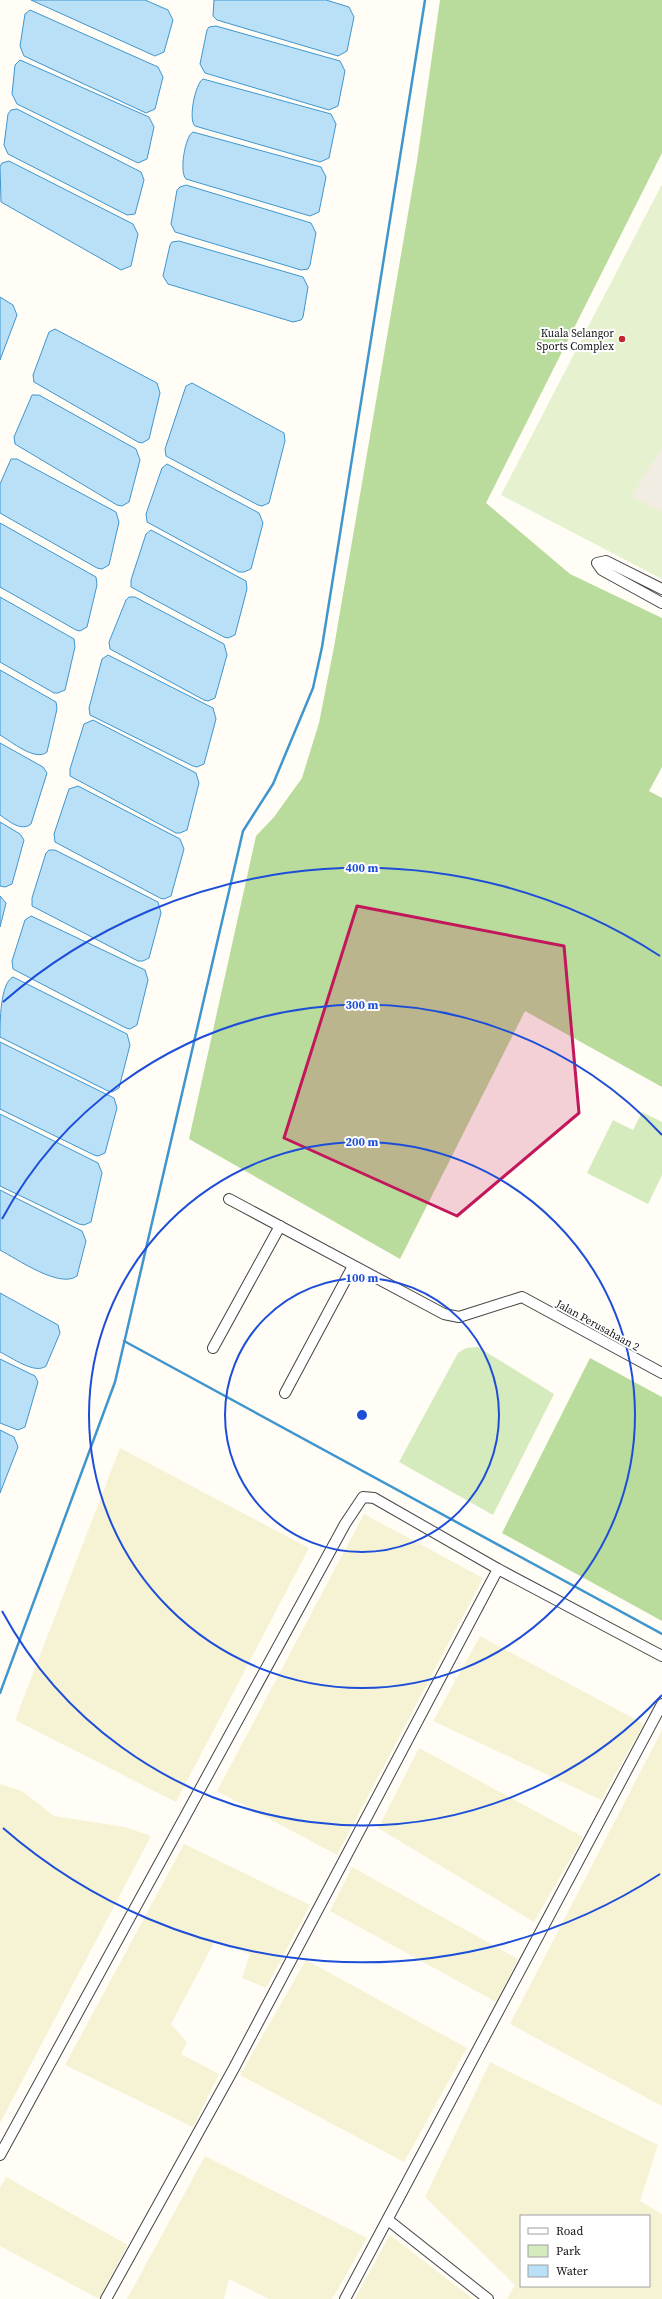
<svg xmlns="http://www.w3.org/2000/svg" width="662" height="2299" font-family="'Source Serif 4',serif">
	<style>
		.farmland { fill: #f6f3d4; fill-rule: evenodd }
		.green { fill: #d5ebbd }
		.forest { fill: #b9dc9c }
		.pitch { fill: #e6f2cf }
		.plaza { fill: #f1ede2 }
		.water { fill: #b9e0f7; stroke: #3f96cf }
		.lines { fill: none; stroke-linecap: round; stroke-linejoin: round }
		.stream { stroke: #3f96cf; stroke-width: 2.5 }
		.minor-casing { stroke: #444; stroke-width: 12 }
		.minor { stroke: #fff; stroke-width: 10 }
		.marked { fill: #c2185b; fill-opacity: 0.2; stroke: #c2185b; stroke-width: 3; stroke-linejoin: round }
		.ring { fill: none; stroke: #1d4ed8; stroke-width: 2 }
		.poi-dot { fill: #c4262e; stroke: #fff; stroke-width: 1.5 }
		.labels { text-anchor: middle; stroke-width: 4; stroke-linejoin: round; paint-order: stroke }
		.poi-label { font-size: 11px; fill: #111; stroke: #fff; text-anchor: end }
		.street-label { font-size: 11px; fill: #111; stroke: #fff }
		.centre { fill: #1d4ed8; stroke: #fff; stroke-width: 2 }
		.ring-label { font-size: 12px; text-anchor: middle; font-weight: bold; fill: #1d4ed8; stroke: #fff; stroke-width: 4; stroke-linejoin: round; paint-order: stroke }
	</style>
	<rect width="100%" height="100%" fill="#fffdf5"/>
	<!-- farmland -->
	<g class="farmland">
		<polygon points="120,1448 309,1548 176,1802 15,1720"/>
		<polygon points="364,1514 483,1578 337,1855 217,1791"/>
		<polygon points="480,1636 644,1724 601,1800 433,1721"/>
		<polygon points="662,1730 662,2106 510,2024"/>
		<polygon points="419,1748 583,1837 534,1922 378,1828"/>
		<polygon points="0,1784 22,1791 54,1816 125,1827 151,1836 0,2123"/>
		<polygon points="184,1844 310,1905 266,1988 242,1978 250,1954 215,1941 171,2024 187,2042 181,2054 219,2074 193,2127 65,2065"/>
		<polygon points="352,1867 518,1959 496,2002 330,1911"/>
		<polygon points="306,1960 467,2048 404,2162 240,2075"/>
		<path d="M 490,2062 L 658,2145 L 640,2201 L 662,2214 L 662,2299 L 507,2299 L 515,2285 L 425,2197 ZM 521,2216 L 649,2216 L 649,2286 L 521,2286 Z"/>
		<polygon points="205,2156 367,2238 332,2299 269,2299 229,2279 224,2299 127,2299"/>
		<polygon points="6,2177 128,2245 99,2299 0,2246 0,2188"/>
		<polygon points="390,2234 390,2235 473,2299 355,2299"/>
	</g>
	<!-- green -->
	<g class="green">
		<polygon points="642,1112 662,1122 662,1175 648,1204 587,1173 613,1120 633,1130"/>
		<polygon points="478,1347 554,1394 493,1515 399,1462 458,1353 466,1348"/>
	</g>
	<!-- forest -->
	<g class="forest">
		<polygon points="440,0 662,0 662,153 486,503 570,574 662,618 662,767 649,791 662,798 662,1087 525,1011 400,1259 189,1139 256,836 274,817 302,778 319,723 334,647 417,161"/>
		<polygon points="590,1358 662,1397 662,1621 502,1533"/>
	</g>
	<!-- pitch -->
	<polygon class="pitch" points="662,184 662,579 501,495"/>
	<!-- plaza -->
	<polygon class="plaza" points="662,448 662,512 631,496"/>
	<!-- water -->
	<g class="water">
		<polygon points="31,0 145,0 168,10 173,20 164,52 155,56"/>
		<polygon points="214,0 326,0 349,7 354,17 347,51 338,56 217,20 213,16"/>
		<polygon points="30,10 158,67 163,77 155,109 146,113 24,56 20,46 25,14"/>
		<polygon points="216,26 340,61 345,71 338,106 329,110 205,73 200,64 207,30 209,27"/>
		<polygon points="20,60 149,117 154,127 147,159 138,163 17,104 12,94 15,65"/>
		<path d="M 203,79 L 331,114 L 336,124 L 329,158 L 320,162 L 195,126 C 188,120 195,84 203,79 Z"/>
		<polygon points="17,109 141,172 144,180 135,214 127,215 8,154 4,145 8,114 11,110"/>
		<path d="M 193,132 L 321,167 L 326,177 L 319,212 L 310,216 L 186,179 C 179,172 185,136 193,132 Z"/>
		<polygon points="9,161 133,224 138,234 131,266 121,270 1,202 0,166 2,163"/>
		<polygon points="186,185 311,223 316,233 310,265 308,269 301,270 175,232 171,224 177,190 180,187"/>
		<polygon points="179,241 303,277 308,287 303,317 301,320 293,322 168,284 163,276 170,245 172,242"/>
		<polygon points="0,297 13,305 17,315 0,360"/>
		<polygon points="55,329 157,383 160,393 149,439 142,443 138,442 34,382 33,375 49,332"/>
		<polygon points="192,383 284,433 285,441 269,503 262,506 258,505 166,456 165,449 186,386"/>
		<polygon points="32,395 39,395 136,449 140,460 129,502 122,506 117,505 15,444 14,437"/>
		<polygon points="11,459 17,459 116,512 119,522 109,565 102,569 97,568 0,513 0,484"/>
		<polygon points="167,464 259,513 263,523 251,569 244,572 239,572 147,522 146,514 162,468"/>
		<polygon points="0,523 96,577 97,585 87,627 80,631 76,630 0,587"/>
		<polygon points="151,530 246,581 247,589 235,635 228,638 224,637 131,587 131,580 146,534"/>
		<polygon points="0,597 74,639 75,647 65,690 58,693 54,693 0,662"/>
		<polygon points="129,597 135,597 224,644 227,655 215,698 208,701 204,700 110,649 109,642 126,600"/>
		<polygon points="108,655 213,708 216,719 204,764 197,767 193,766 90,715 89,708 102,659"/>
		<path d="M 0,670 L 56,702 L 57,709 L 47,752 C 35,762 11,741 0,735 Z"/>
		<polygon points="93,720 196,773 199,783 187,830 180,833 176,833 70,776 70,769 84,724"/>
		<path d="M 0,743 L 43,767 L 47,773 L 31,824 C 21,832 9,821 0,815 Z"/>
		<polygon points="78,786 180,839 184,849 171,896 164,899 160,898 55,842 54,834 69,789"/>
		<polygon points="0,822 20,834 24,840 12,884 5,887 0,886"/>
		<polygon points="49,850 55,850 158,902 161,913 149,958 143,961 138,961 32,906 32,898 46,853"/>
		<polygon points="0,896 6,903 0,927"/>
		<polygon points="31,916 145,970 148,980 137,1025 130,1029 126,1028 13,969 12,961 25,920"/>
		<path d="M 13,977 L 127,1034 L 130,1045 L 119,1088 L 112,1092 L 108,1091 L 0,1037 C 0,1023 0,983 13,977 Z"/>
		<polygon points="0,1042 114,1098 117,1108 105,1153 98,1156 94,1155 0,1109"/>
		<polygon points="0,1114 98,1163 102,1173 91,1222 84,1225 79,1224 0,1186"/>
		<path d="M 0,1190 L 82,1231 L 86,1241 L 77,1276 C 60,1289 17,1259 0,1250 Z"/>
		<path d="M 0,1293 L 58,1325 L 60,1333 L 46,1366 C 35,1375 11,1357 0,1352 Z"/>
		<polygon points="0,1359 35,1376 38,1382 25,1427 18,1430 0,1423"/>
		<polygon points="0,1430 14,1437 18,1447 0,1493"/>
	</g>
	<g class="lines">
		<!-- stream -->
		<g class="stream">
			<polyline points="124,1341 662,1634"/>
			<polyline points="0,1693 115,1382 243,831 273,784 313,688 322,647 425,0"/>
		</g>
		<defs>
			<g id="minor">
				<polyline points="662,589 606,561 597,563 602,570 662,603"/>
				<polyline points="229,1199 444,1314 459,1317 522,1297 662,1373"/>
				<polyline points="213,1348 280,1226"/>
				<polyline points="285,1393 353,1266"/>
				<polyline points="0,2155 345,1524 363,1497 374,1498 498,1569 662,1656"/>
				<polyline points="388,2220 488,2299"/>
				<polyline points="106,2299 234,2068 498,1569"/>
				<polyline points="345,2299 662,1704"/>
			</g>
		</defs>
		<!-- minor casing -->
		<use href="#minor" class="minor-casing"/>
		<!-- minor -->
		<use href="#minor" class="minor"/>
	</g>
	<!-- marked area -->
	<path class="marked" d="M 357,906 L 564,946 L 579,1113 L 457,1216 L 284,1138 Z"/>
	<!-- distance rings -->
	<g class="ring">
		<circle cx="362" cy="1415" r="137"/>
		<circle cx="362" cy="1415" r="273"/>
		<path d="M662 1695A410 410 0 0 1 2 1611M2 1219A410 410 0 0 1 662 1135"/>
		<path d="M660 1874A547 547 0 0 1 3 1828M3 1002A547 547 0 0 1 660 956"/>
	</g>
	<!-- markers -->
	<circle class="poi-dot" cx="622" cy="339" r="4"/>
	<g class="labels">
		<!-- poi labels -->
		<g class="poi-label">
			<text x="614" y="337">Kuala Selangor<tspan x="614" dy="13">Sports Complex</tspan></text>
		</g>
		<!-- street labels -->
		<g class="street-label">
			<text transform="translate(598 1325) rotate(29)" y="4">Jalan Perusahaan 2</text>
		</g>
	</g>
	<circle cx="362" cy="1415" r="6" class="centre"/>
	<g class="ring-label">
		<text x="362" y="872">400 m</text>
		<text x="362" y="1009">300 m</text>
		<text x="362" y="1146">200 m</text>
		<text x="362" y="1282">100 m</text>
	</g>
	<!-- legend -->
	<rect x="520" y="2215" width="130" height="72" fill="#ffffff" stroke="#a0a0a0"/>
	<rect x="528" y="2228" width="20" height="6" fill="#ffffff" stroke="#a0a0a0"/>
	<text x="556" y="2235" font-size="12" fill="#111111">Road</text>
	<rect x="528" y="2245" width="20" height="12" fill="#d5ebbd" stroke="#a0a0a0"/>
	<text x="556" y="2255" font-size="12" fill="#111111">Park</text>
	<rect x="528" y="2265" width="20" height="12" fill="#b9e0f7" stroke="#a0a0a0"/>
	<text x="556" y="2275" font-size="12" fill="#111111">Water</text>
</svg>
